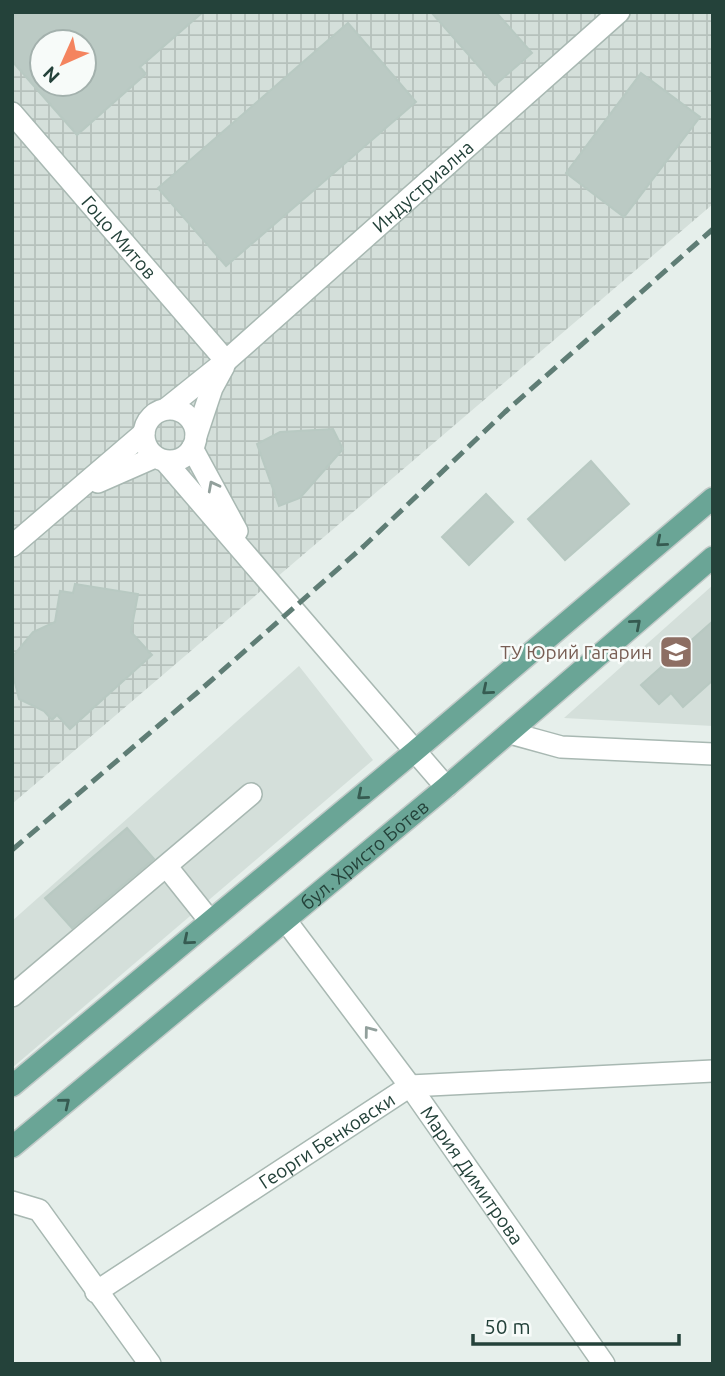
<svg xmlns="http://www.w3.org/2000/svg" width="725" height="1376" font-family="Ubuntu,sans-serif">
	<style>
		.built { fill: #d4dfda }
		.industrial { fill: url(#industrial-grid); fill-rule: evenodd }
		.building { fill: #bbcac4; stroke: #b8c9c2; stroke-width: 2; fill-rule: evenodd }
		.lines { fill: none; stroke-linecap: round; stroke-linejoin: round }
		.minor-casing { stroke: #a8b8b2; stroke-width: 24 }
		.major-casing { stroke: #c2cac8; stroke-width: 24 }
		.minor { stroke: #fff; stroke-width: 21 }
		.major { stroke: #6aa596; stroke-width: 21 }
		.rail { stroke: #5f7d75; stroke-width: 5; stroke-dasharray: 14 7; stroke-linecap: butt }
		.oneway { stroke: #92a09c }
		.oneway2 { stroke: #365b51 }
		.labels { text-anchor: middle; stroke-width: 5; stroke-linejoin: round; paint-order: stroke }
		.street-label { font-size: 19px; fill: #24423a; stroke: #f7fbf9 }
		.education-label { font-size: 19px; fill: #785e54; stroke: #f7fbf9; text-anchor: end }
	</style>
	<defs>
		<pattern id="industrial-grid" width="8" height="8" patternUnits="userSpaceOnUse" patternTransform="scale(1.75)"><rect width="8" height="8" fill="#d4dfda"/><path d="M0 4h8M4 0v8" fill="none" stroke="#b6c1bc"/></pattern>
	</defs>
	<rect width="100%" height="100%" fill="#e6efeb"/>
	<!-- built -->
	<g class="built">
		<polygon points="713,585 713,726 564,718"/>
		<polygon points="299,666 373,760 12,1068 12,921"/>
	</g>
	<!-- industrial -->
	<path class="industrial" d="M 12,12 L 713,12 L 713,204 L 12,804 ZM 42,42 L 84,42 L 84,84 L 42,84 Z"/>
	<!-- building -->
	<g class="building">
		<path d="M 12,12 L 203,12 L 140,67 L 146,74 L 77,135 L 12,61 ZM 42,42 L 84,42 L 84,84 L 42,84 Z"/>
		<polygon points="431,12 496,12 532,53 495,85"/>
		<polygon points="348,23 416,102 226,266 158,188"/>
		<polygon points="641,73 700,117 624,217 566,173"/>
		<polygon points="333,429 343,449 300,498 279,506 257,444 280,432"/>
		<polygon points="591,461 629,504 565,560 528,519"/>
		<polygon points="486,494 513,522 469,565 442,537"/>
		<polygon points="75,584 138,594 131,632 152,655 70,729 57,715 52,720 44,711 19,699 13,675 14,655 33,632 55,622 60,591 73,593"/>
		<polygon points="713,621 713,680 683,707 671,693 659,704 641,685"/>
		<polygon points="127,828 154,859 72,928 45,898"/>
	</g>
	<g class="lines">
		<defs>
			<g id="minor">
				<path id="s1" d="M 12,113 L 226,361"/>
				<path id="s2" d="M 166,409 L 226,361 L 619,12"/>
				<circle cx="170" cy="435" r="26"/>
				<polyline points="196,436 212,388 224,366"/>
				<polyline points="192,448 237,531"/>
				<polyline points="165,461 446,787"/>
				<polyline points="98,482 155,457"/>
				<polyline points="12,546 144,433"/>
				<polyline points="510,733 561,747 713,754"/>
				<polyline points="167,867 210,921"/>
				<path id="s3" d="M 286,921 L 410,1086 L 604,1364"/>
				<polyline points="12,996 251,794"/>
				<polyline points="12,1202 39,1210 150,1364"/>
				<path id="s4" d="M 96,1292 L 410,1086 L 713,1071"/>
			</g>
			<g id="major">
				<polyline points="12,1086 415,751 713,498"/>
				<path id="s5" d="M 12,1147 L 446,787 L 713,557"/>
			</g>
		</defs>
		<!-- minor casing -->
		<use href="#minor" class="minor-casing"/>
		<!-- major casing -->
		<use href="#major" class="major-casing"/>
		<!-- minor -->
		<use href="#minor" class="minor"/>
		<!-- major -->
		<use href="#major" class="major"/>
		<!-- rail -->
		<polyline class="rail" points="12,850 198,692 364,546 505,412 713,229"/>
	</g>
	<!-- one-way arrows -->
	<defs><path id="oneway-chevron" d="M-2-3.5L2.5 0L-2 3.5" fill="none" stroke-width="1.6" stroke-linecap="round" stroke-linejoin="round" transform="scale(1.75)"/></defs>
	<g class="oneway">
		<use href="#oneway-chevron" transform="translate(213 486) rotate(-118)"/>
		<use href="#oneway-chevron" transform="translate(369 1031) rotate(-127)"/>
	</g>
	<g class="oneway2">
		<use href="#oneway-chevron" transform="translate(661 542) rotate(140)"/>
		<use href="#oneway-chevron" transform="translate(636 624) rotate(-41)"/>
		<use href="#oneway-chevron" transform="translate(487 690) rotate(140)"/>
		<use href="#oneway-chevron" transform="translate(362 795) rotate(140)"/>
		<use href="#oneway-chevron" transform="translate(188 940) rotate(140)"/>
		<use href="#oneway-chevron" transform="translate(65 1103) rotate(-39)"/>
	</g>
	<!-- icons -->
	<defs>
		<symbol id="school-square" viewBox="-11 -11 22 22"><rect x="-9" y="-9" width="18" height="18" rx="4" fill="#8d6e63" stroke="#f7fbf9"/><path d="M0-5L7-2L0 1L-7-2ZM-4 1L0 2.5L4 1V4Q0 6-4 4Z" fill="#fff"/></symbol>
	</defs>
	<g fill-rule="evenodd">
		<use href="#school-square" x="657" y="633" width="38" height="38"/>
	</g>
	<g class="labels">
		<!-- street labels -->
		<g class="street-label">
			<text dy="7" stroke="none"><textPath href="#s2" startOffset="340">Индустриална</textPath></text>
			<text dy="7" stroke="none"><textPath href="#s1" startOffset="164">Гоцо Митов</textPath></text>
			<text dy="7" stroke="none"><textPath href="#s5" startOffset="458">бул. Христо Ботев</textPath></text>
			<text dy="7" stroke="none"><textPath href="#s4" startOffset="276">Георги Бенковски</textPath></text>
			<text dy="7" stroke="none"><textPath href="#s3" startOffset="315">Мария Димитрова</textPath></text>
		</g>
		<!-- education labels -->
		<g class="education-label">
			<text x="652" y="659">ТУ Юрий Гагарин</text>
		</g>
	</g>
	<!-- border -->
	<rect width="725" height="1376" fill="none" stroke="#24423a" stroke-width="28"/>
	<!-- north arrow -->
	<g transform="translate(63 63) rotate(225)"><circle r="33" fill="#f7fbf9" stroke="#a3b1ad" stroke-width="2"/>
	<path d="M0-5L12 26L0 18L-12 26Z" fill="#f4845f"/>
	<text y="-10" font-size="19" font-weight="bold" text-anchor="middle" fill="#24423a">N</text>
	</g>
	<!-- scale -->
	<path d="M473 1334v10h206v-10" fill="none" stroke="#24423a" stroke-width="3.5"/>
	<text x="484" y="1334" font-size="21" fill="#24423a" stroke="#f7fbf9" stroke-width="5" paint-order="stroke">50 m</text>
</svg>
